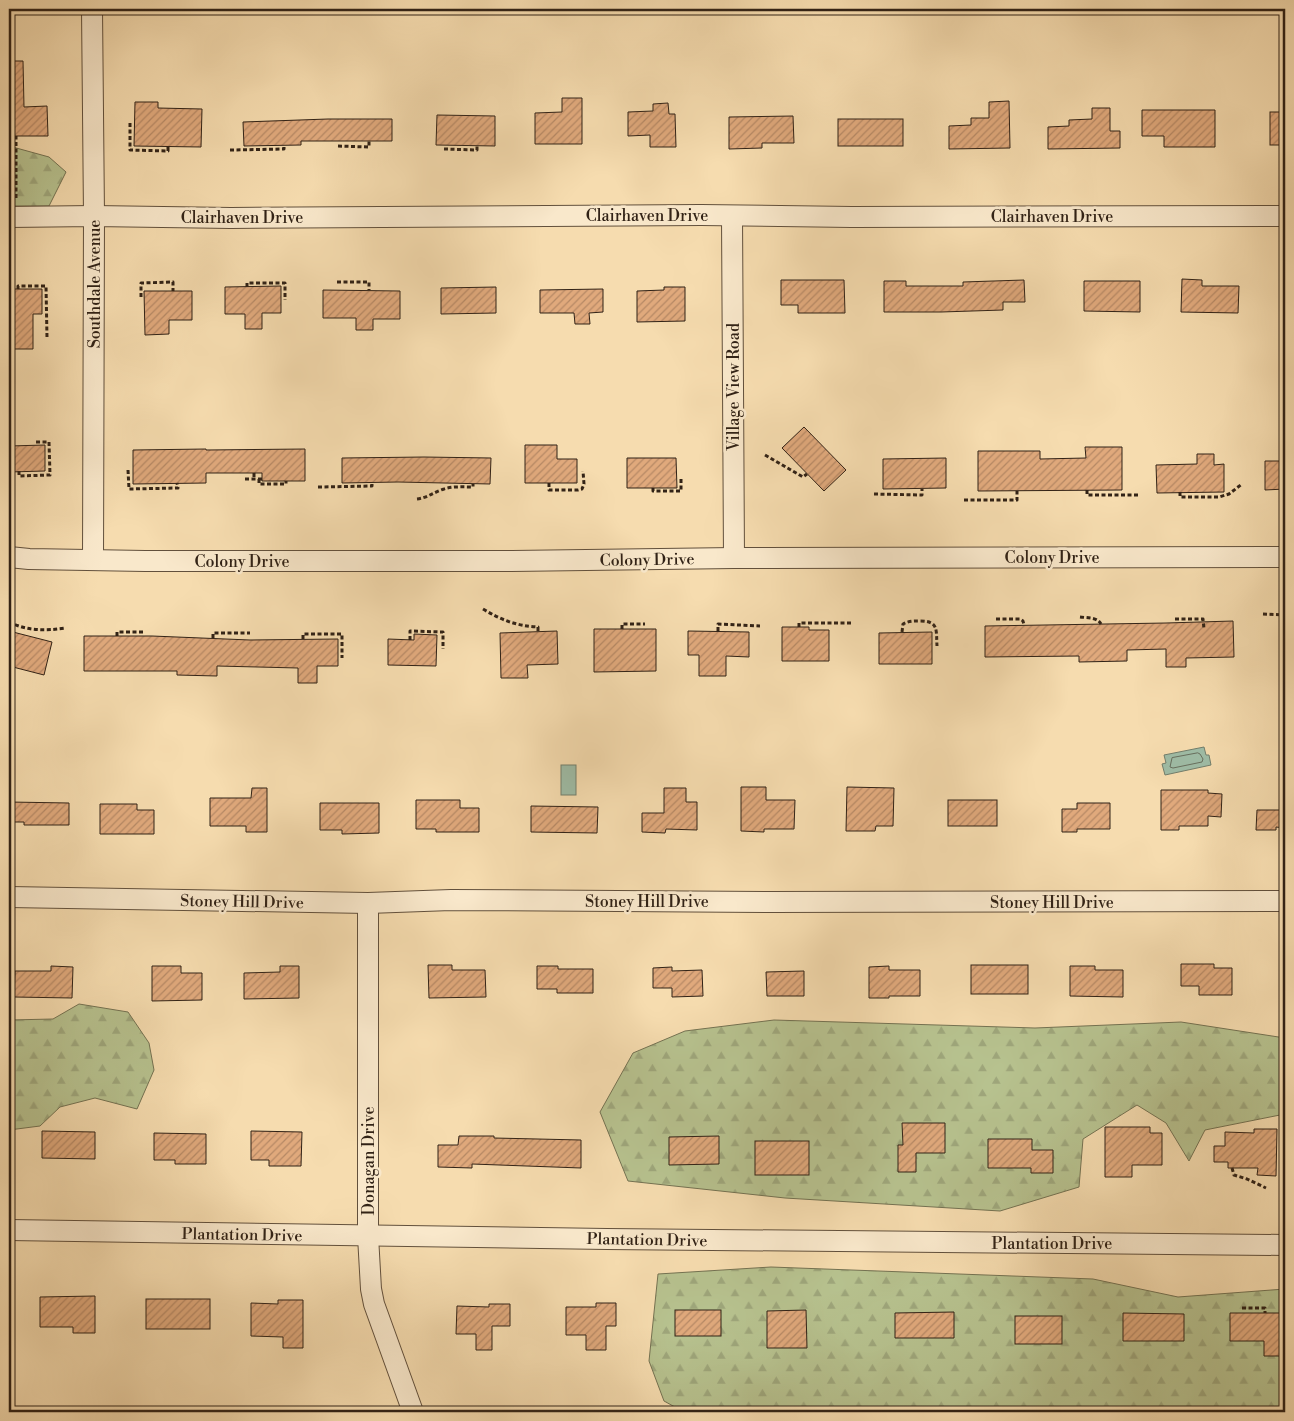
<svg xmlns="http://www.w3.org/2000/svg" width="1294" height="1421" font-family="'Libre Bodoni',serif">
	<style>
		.forest { fill: url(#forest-firs); stroke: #747252 }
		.water { fill: #9ebca6; stroke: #727e6c }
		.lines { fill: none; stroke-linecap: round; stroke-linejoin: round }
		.shore { stroke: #686f5e; stroke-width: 1 }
		.building { fill: url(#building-hatch); stroke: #312216 }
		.street-casing { stroke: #62503c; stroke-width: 22 }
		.path { stroke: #312216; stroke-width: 3; stroke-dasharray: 4 2.5; stroke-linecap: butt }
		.street { stroke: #f9e8cb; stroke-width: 20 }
		.labels { text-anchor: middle; stroke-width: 5; stroke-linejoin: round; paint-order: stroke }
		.street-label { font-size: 16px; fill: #312216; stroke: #f9e8cb }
	</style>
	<defs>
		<pattern id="forest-firs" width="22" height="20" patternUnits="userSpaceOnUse" patternTransform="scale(1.25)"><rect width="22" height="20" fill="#b7c28f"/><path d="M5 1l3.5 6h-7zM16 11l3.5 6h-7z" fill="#9ea67b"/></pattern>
		<pattern id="building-hatch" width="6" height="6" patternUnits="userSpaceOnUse" patternTransform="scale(1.25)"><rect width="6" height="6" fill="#e0a97c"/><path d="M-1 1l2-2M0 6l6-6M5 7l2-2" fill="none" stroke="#b68965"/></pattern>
	</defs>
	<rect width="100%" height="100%" fill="#f6dcaf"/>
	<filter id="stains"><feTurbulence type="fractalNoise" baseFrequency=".004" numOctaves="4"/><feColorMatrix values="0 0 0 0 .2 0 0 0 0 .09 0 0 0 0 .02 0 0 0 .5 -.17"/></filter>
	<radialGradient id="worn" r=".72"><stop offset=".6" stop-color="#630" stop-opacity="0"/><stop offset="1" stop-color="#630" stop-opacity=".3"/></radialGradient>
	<!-- forest -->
	<g class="forest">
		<polygon points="9,146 49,157 66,172 49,206 9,206"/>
		<polygon points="79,1004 128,1012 149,1043 154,1070 137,1109 95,1098 60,1107 40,1126 9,1130 9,1020 53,1019"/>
		<polygon points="774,1020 1035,1028 1181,1022 1285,1038 1285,1114 1205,1130 1189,1161 1166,1123 1137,1105 1083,1139 1079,1187 1000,1211 785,1198 628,1181 600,1112 633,1053 685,1031"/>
		<polygon points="771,1267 1093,1279 1178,1297 1285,1289 1285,1412 684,1412 664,1401 649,1361 658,1274"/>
	</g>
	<!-- water -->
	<g class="water">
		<polygon points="1204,747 1206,755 1209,755 1211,765 1165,775 1162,764 1166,763 1164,755"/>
		<rect x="561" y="765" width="15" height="30"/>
	</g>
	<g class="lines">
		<!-- shore -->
		<polygon class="shore" points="1198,753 1200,754 1203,759 1202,762 1173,768 1170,767 1172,758"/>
	</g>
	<!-- building -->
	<g class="building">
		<polygon points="9,61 23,61 24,107 47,106 48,136 9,136"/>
		<polygon points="562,98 582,98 582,144 535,144 535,113 562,112"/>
		<polygon points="1009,101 1010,148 949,149 949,126 971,125 971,118 989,118 989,102"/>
		<polygon points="135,102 158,102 158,108 202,109 201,147 134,146"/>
		<polygon points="668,103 669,114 675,114 676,147 650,147 650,135 628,136 628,112 653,111 653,104"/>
		<polygon points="1092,108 1110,108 1110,131 1120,131 1120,148 1048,149 1048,127 1069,126 1069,120 1092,119"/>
		<polygon points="1142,110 1215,110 1215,147 1164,147 1164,136 1142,136"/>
		<rect x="1270" y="112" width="15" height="33"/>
		<polygon points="437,115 495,116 495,146 436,145"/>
		<polygon points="793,116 794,143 762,143 762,148 729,149 729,117"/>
		<polygon points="328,119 392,119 392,141 301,141 301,145 244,146 243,122"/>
		<rect x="838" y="119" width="65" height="27"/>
		<polygon points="1182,279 1202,280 1202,286 1239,286 1238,313 1181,312"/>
		<polygon points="781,280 844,280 845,313 798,313 798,305 781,305"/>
		<polygon points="1024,280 1025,302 1003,302 1003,310 941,312 884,312 884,281 906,281 906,286 963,286 963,282"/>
		<polygon points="1084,281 1140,281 1140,312 1084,311"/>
		<polygon points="281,286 281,313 262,313 262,329 245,329 245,314 225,314 225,287"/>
		<polygon points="496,287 496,313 441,314 441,288"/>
		<polygon points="664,287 685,287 685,321 637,322 637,291 664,290"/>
		<polygon points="9,289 42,289 42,314 33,314 33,349 13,349 12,314 9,314"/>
		<polygon points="603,289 603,312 589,313 590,324 575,324 574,313 540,313 540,290"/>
		<polygon points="323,290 400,291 400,319 373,319 373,330 356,330 356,318 323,318"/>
		<polygon points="144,291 192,291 192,320 169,320 169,334 145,335"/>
		<polygon points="804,427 846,470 824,491 782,448"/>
		<polygon points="45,445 45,471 9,472 9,446"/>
		<polygon points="525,445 557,445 557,459 577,459 577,483 525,483"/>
		<polygon points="1085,447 1122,447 1122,490 978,491 978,451 1040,451 1040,459 1086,458"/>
		<polygon points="206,449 206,450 305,449 305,481 262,481 262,473 206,473 206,483 133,484 133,450"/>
		<polygon points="1197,454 1214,454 1214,465 1224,464 1224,492 1157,493 1156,465 1197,464"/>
		<polygon points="424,457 491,458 490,484 398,482 342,483 342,458"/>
		<polygon points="627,458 676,458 677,488 627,488"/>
		<polygon points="946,458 946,488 883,489 883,459"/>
		<polygon points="1265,461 1285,461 1285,489 1265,490"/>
		<polygon points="1233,621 1234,657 1186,658 1186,667 1166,667 1166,649 1127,650 1127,661 1079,662 1079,656 985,657 985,626 1166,623"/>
		<polygon points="782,627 809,627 809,630 829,630 829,661 782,661"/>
		<polygon points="594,629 656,629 656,671 594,672"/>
		<polygon points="9,631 52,642 44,675 9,666"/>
		<polygon points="557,631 558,664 527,665 528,678 501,678 500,633"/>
		<polygon points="688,631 749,632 749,657 726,656 726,676 699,676 699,655 688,655"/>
		<polygon points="932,632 932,664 879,664 879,633"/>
		<polygon points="414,634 437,635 436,666 388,665 388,639 414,640"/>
		<polygon points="84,636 152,636 250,640 338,639 338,666 317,666 317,683 298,683 298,668 217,666 217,676 177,675 177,671 84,671"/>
		<polygon points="741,787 766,787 766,800 795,800 794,829 764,829 764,832 741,831"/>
		<polygon points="847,787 894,788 893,826 876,826 875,831 846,831"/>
		<polygon points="252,788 267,788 267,832 246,832 246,826 210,826 210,798 251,798"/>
		<polygon points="664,788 686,788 686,802 697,802 697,830 666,829 665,833 642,832 642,813 664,813"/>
		<polygon points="1161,790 1208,790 1208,793 1222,794 1221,817 1208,816 1208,826 1179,826 1179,830 1161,830"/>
		<polygon points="416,800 460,800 460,808 479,808 479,832 436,832 436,829 416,829"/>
		<rect x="948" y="800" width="49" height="26"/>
		<polygon points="9,802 69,803 69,825 24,825 24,822 9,822"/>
		<polygon points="320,803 379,803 379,833 342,834 342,830 320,830"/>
		<polygon points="1077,803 1110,803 1110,829 1077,829 1077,832 1062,832 1062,809 1077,809"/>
		<polygon points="100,804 137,804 137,810 154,810 154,834 100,834"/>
		<polygon points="531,806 598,807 597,833 531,832"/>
		<polygon points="1257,810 1285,810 1285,828 1276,827 1276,830 1256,830"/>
		<polygon points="1181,964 1214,964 1214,968 1232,968 1232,995 1199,995 1199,986 1181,986"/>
		<polygon points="428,965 452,965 452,970 485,970 486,997 429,998"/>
		<rect x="971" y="965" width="57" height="29"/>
		<polygon points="51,966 73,967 72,998 14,997 15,971 51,971"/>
		<polygon points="152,966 181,966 181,973 202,973 202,1000 152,1001"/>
		<polygon points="280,966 299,966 299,998 244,999 244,973 280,972"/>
		<polygon points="537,966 558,966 558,969 593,969 593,993 557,993 557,989 537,989"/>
		<polygon points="889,966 889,970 920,970 920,996 889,996 889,998 869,998 869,967"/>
		<polygon points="1070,966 1095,966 1095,970 1123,970 1123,997 1070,996"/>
		<polygon points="672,967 672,971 702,970 703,996 672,997 672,988 653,988 653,968"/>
		<polygon points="804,971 804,996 767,996 766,972"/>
		<polygon points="902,1123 945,1123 945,1153 916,1153 916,1172 898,1172 898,1145 903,1145"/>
		<polygon points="1105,1127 1150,1127 1150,1133 1162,1133 1162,1165 1132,1165 1132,1177 1105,1177"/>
		<polygon points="1254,1129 1277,1129 1276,1176 1257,1175 1258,1168 1228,1168 1228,1162 1214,1162 1214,1146 1225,1146 1225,1132 1254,1133"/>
		<polygon points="42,1131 95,1132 95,1159 42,1158"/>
		<polygon points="251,1131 302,1132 301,1166 269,1166 269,1160 251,1160"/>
		<polygon points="154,1133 206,1134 206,1164 175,1164 175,1160 154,1160"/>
		<polygon points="459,1136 494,1136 494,1138 581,1140 581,1168 472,1164 472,1168 438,1167 438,1145 458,1145"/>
		<polygon points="719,1136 719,1164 669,1165 669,1137"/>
		<polygon points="988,1139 1032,1139 1032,1150 1053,1150 1053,1173 1031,1173 1031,1168 988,1168"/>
		<rect x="755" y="1141" width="54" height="34"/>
		<polygon points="95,1296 95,1333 73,1333 73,1327 40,1327 40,1297"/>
		<rect x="146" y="1299" width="64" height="30"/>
		<polygon points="278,1300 303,1300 303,1348 283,1348 283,1337 251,1336 251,1303 278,1304"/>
		<polygon points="596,1303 616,1303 616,1326 606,1326 606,1350 586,1350 586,1335 566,1335 566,1307 596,1307"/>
		<polygon points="489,1304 510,1304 510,1326 492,1326 492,1350 476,1350 476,1334 456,1334 457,1306 489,1307"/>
		<rect x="675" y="1310" width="46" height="26"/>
		<polygon points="806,1310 807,1348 767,1348 767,1311"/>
		<polygon points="954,1312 954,1338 895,1338 895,1313"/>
		<polygon points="1123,1313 1184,1314 1184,1341 1123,1341"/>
		<polygon points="1230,1313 1282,1313 1282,1356 1264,1356 1264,1341 1230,1341"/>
		<rect x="1015" y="1316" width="47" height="28"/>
	</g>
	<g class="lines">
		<defs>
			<g id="street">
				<polyline points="92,9 94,216 93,560"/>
				<polyline points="732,216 734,558"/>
				<polyline points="9,217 94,216 231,218 701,215 852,217 1285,216"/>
				<polyline points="9,557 29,559 145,561 512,561 734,558 1285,557"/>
				<polyline points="9,897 368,903 451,900 767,902 1285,901"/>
				<polyline points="368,903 368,1236 371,1289 374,1304 413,1412"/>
				<polyline points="9,1230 607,1239 1285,1245"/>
			</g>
		</defs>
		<!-- street casing -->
		<use href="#street" class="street-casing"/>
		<!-- path -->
		<g class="path">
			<polyline points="130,123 130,150 168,151 168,146"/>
			<polyline points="338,146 369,147 369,141"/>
			<polyline points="444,149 477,150 477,146"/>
			<polyline points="230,150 284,149 284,145"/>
			<polyline points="16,198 16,136"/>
			<polyline points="337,282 369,282 369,290"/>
			<polyline points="247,287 247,283 285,283 285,300"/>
			<polyline points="18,289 18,286 46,286 47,338"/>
			<polyline points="141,297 141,283 173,282 173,291"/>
			<polyline points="765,455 803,477 807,474"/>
			<polyline points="128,470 129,489 178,488 177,483"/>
			<polyline points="19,471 19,476 50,475 49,442 35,442"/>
			<polyline points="254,473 254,479"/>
			<polyline points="245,479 262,479"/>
			<polyline points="259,479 259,484 286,484 286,481"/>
			<polyline points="549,483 549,490 578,490 582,489 584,484 583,471"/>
			<polyline points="318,487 372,486 372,482"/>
			<polyline points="653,488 653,491 681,491 681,478"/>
			<polyline points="1087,490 1087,495 1140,495"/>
			<polyline points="1180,492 1180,497 1219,497 1229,494 1242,484"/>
			<polyline points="874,494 922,495 922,489"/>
			<path d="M 417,499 C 427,498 434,492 444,489 C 453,486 463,487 473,487 L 473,484"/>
			<polyline points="964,500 1017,500 1017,491"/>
			<path d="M 483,609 C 501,620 517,626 538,627 L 538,632"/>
			<polyline points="1263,614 1285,615"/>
			<path d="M 1080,617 C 1088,618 1097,617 1101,624"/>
			<polyline points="996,619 1020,619 1023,621 1024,625"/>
			<polyline points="1175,619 1203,619 1204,629"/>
			<path d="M 9,622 C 27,631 45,631 66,628"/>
			<polyline points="799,627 799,623 852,623"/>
			<polyline points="622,629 622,624 645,624"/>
			<polyline points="718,631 718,624 760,626"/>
			<path d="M 902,632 L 903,624 C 909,621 913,621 920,621 C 939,621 936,630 937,646"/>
			<polyline points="117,636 117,632 145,632"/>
			<polyline points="213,638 213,633 250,633"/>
			<polyline points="303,639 303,634 342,634 342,658"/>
			<polyline points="410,640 410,631 443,632 443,649"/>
			<polyline points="1232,1168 1234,1175 1247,1179 1266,1188"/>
			<polyline points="1242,1308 1265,1308 1265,1313"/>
		</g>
		<!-- street -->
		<use href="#street" class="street"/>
	</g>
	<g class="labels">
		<!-- street labels -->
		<g class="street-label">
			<text x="647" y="221">Clairhaven Drive</text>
			<text x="1052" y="222">Clairhaven Drive</text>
			<text x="242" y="223">Clairhaven Drive</text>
			<text transform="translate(94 284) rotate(-90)" y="6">Southdale Avenue</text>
			<text transform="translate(733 387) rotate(-90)" y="6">Village View Road</text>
			<text x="1052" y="563">Colony Drive</text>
			<text transform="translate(647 559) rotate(-1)" y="6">Colony Drive</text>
			<text x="242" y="567">Colony Drive</text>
			<text transform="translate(242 901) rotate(1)" y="6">Stoney Hill Drive</text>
			<text x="647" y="907">Stoney Hill Drive</text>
			<text x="1052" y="908">Stoney Hill Drive</text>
			<text transform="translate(368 1161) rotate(-90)" y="6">Donagan Drive</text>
			<text transform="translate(242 1234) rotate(1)" y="6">Plantation Drive</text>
			<text transform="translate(647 1239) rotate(1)" y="6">Plantation Drive</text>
			<text x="1052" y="1249">Plantation Drive</text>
		</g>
	</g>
	<!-- margin -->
	<rect width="1294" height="1421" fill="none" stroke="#f6dcaf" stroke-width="30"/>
	<rect x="10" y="10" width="1274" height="1401" fill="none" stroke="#312216" stroke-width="2.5"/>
	<rect x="15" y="15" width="1264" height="1391" fill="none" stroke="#312216"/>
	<rect width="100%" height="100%" filter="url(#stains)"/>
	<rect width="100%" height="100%" fill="url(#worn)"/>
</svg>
